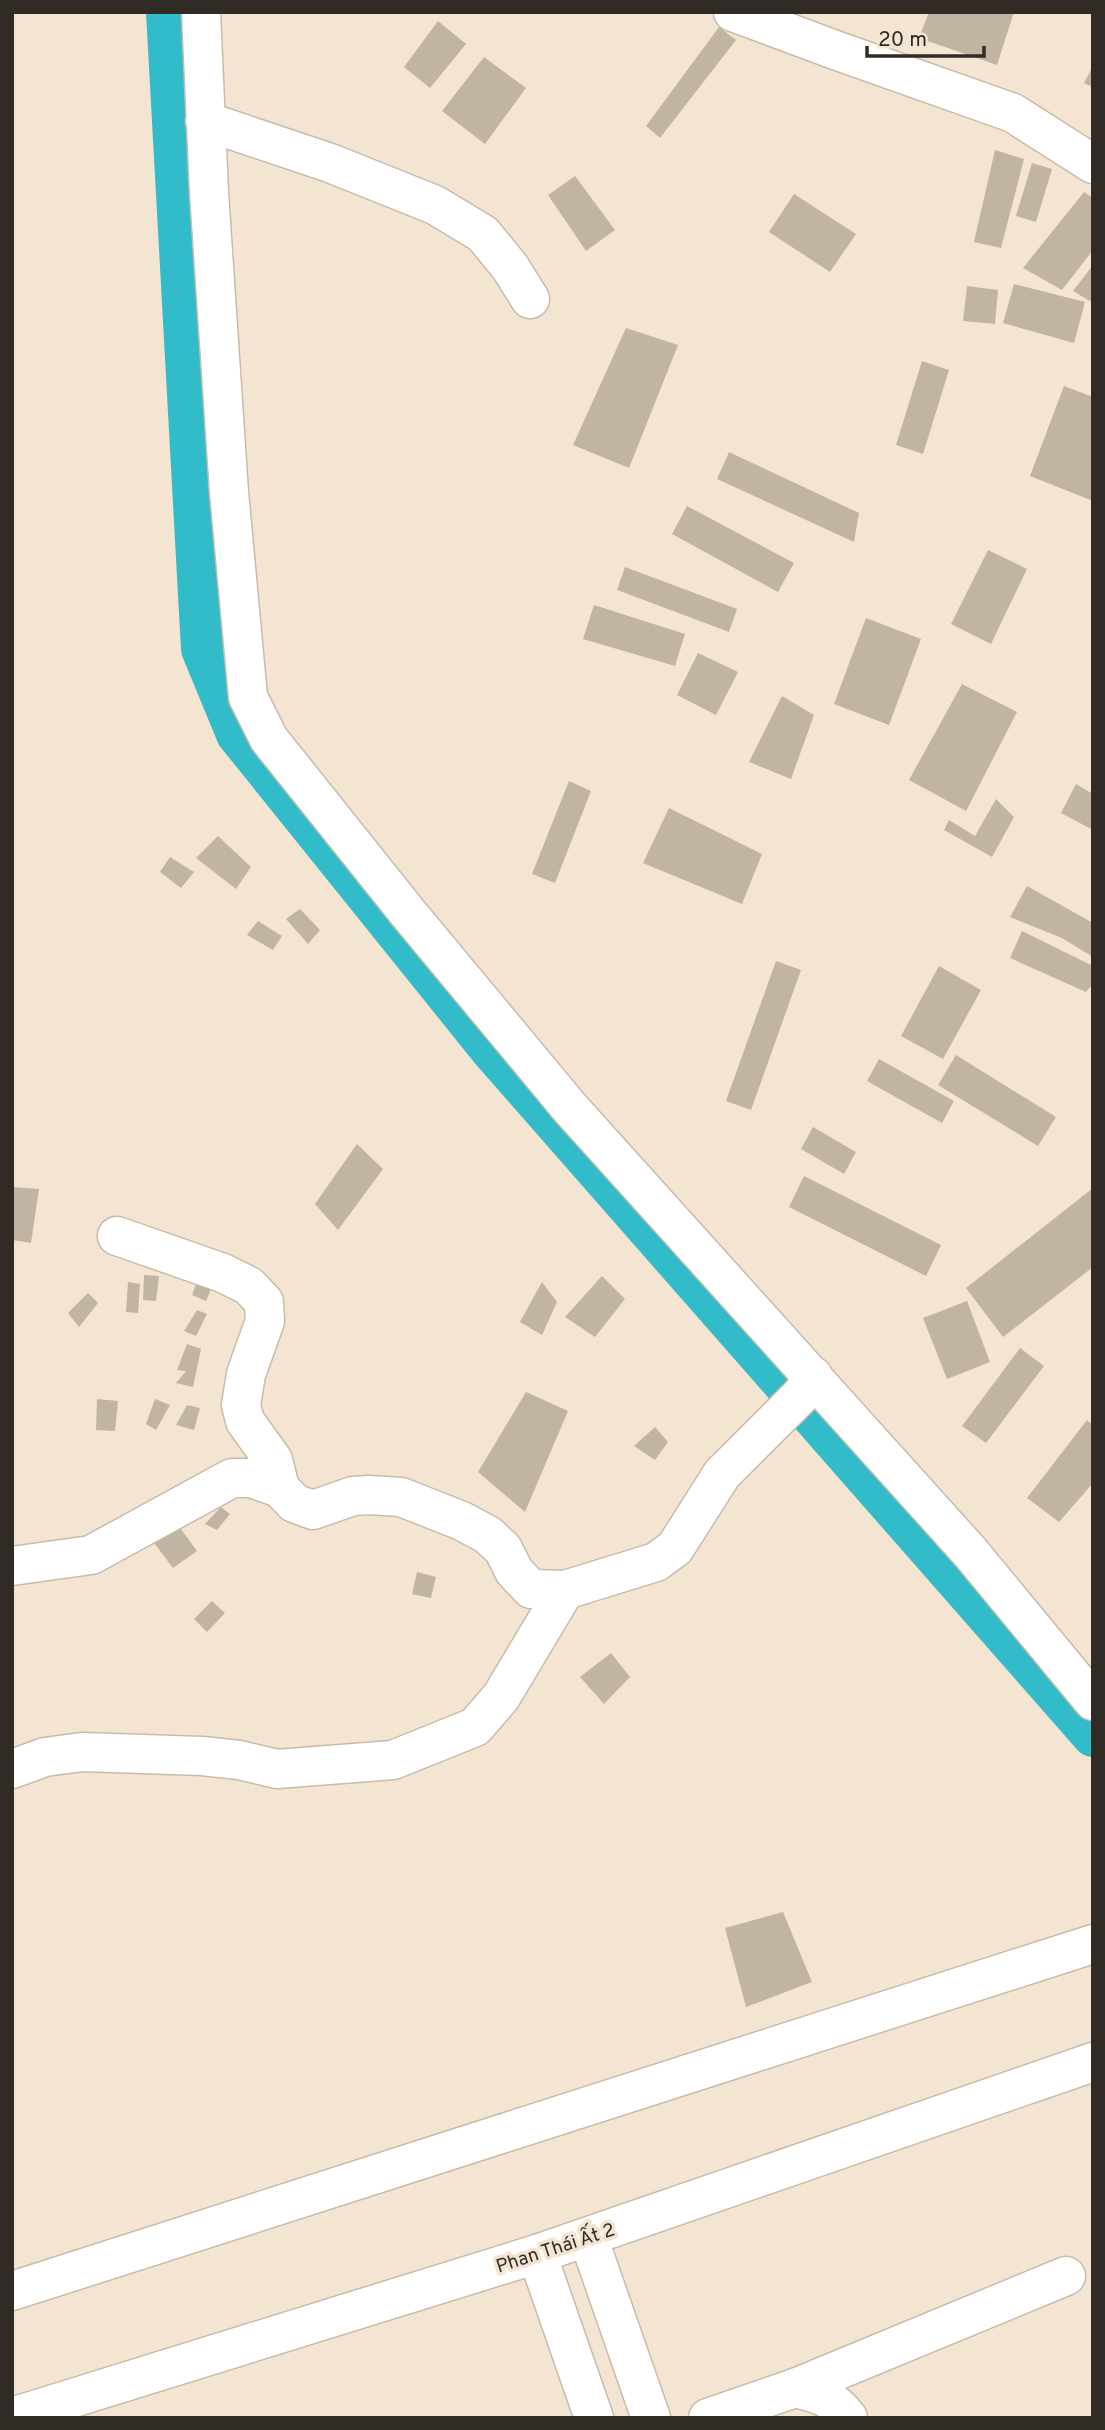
<svg xmlns="http://www.w3.org/2000/svg" width="1105" height="2430" font-family="Overpass,sans-serif">
	<style>
		.lines { fill: none; stroke-linecap: round; stroke-linejoin: round }
		.canal { stroke: #32bcc9; stroke-width: 42 }
		.building { fill: #c1b4a2 }
		.street-casing { stroke: #c9bbaa; stroke-width: 41 }
		.street { stroke: #fff; stroke-width: 38 }
		.labels { text-anchor: middle; stroke-width: 7; stroke-linejoin: round; paint-order: stroke }
		.street-label { font-size: 19px; fill: #312b25; stroke: #f4e5d3 }
	</style>
	<rect width="100%" height="100%" fill="#f4e5d3"/>
	<g class="lines">
		<!-- canal -->
		<polyline class="canal" points="167,12 202,649 237,734 492,1051 1093,1736"/>
	</g>
	<!-- building -->
	<g class="building">
		<polygon points="929,12 1014,12 997,65 919,38"/>
		<polygon points="438,21 466,44 430,88 404,67"/>
		<polygon points="719,27 736,40 660,138 646,126"/>
		<polygon points="484,57 526,88 485,144 442,111"/>
		<polygon points="1093,66 1093,87 1084,83"/>
		<polygon points="995,150 1024,159 1001,248 974,242"/>
		<polygon points="1032,163 1052,169 1036,222 1016,216"/>
		<polygon points="575,176 615,230 586,251 548,195"/>
		<polygon points="1084,192 1093,198 1093,250 1062,290 1023,268"/>
		<polygon points="794,194 856,234 830,272 769,232"/>
		<polygon points="1093,265 1093,303 1073,291"/>
		<polygon points="1014,284 1085,302 1074,343 1003,323"/>
		<polygon points="967,286 998,290 995,324 963,321"/>
		<polygon points="626,328 678,345 629,468 573,445"/>
		<polygon points="922,361 949,370 923,454 896,445"/>
		<polygon points="1064,386 1093,397 1093,501 1030,476"/>
		<polygon points="729,452 859,513 854,542 717,479"/>
		<polygon points="687,506 794,563 778,592 672,534"/>
		<polygon points="988,550 1027,569 991,644 951,624"/>
		<polygon points="625,567 737,609 729,632 617,590"/>
		<polygon points="594,605 685,634 675,666 583,639"/>
		<polygon points="866,618 921,639 889,725 834,704"/>
		<polygon points="698,653 738,672 716,715 677,695"/>
		<polygon points="962,684 1017,712 966,811 909,780"/>
		<polygon points="782,696 814,715 791,779 749,762"/>
		<polygon points="569,781 591,791 555,883 532,874"/>
		<polygon points="1076,784 1093,794 1093,830 1061,813"/>
		<polygon points="996,799 1014,817 992,857 944,830 949,820 975,836"/>
		<polygon points="669,808 762,854 742,904 643,863"/>
		<polygon points="218,836 251,867 236,889 196,858"/>
		<polygon points="170,857 194,872 181,888 160,872"/>
		<polygon points="1027,886 1093,923 1093,957 1062,938 1010,917"/>
		<polygon points="300,909 320,930 308,944 286,919"/>
		<polygon points="258,921 282,936 273,950 247,935"/>
		<polygon points="1022,931 1093,966 1093,984 1086,992 1010,958"/>
		<polygon points="776,961 801,970 751,1110 726,1101"/>
		<polygon points="939,966 981,990 943,1059 901,1036"/>
		<polygon points="956,1055 1056,1117 1038,1146 938,1085"/>
		<polygon points="879,1059 954,1101 942,1123 867,1081"/>
		<polygon points="813,1127 856,1152 844,1174 801,1149"/>
		<polygon points="357,1144 383,1169 338,1230 315,1204"/>
		<polygon points="804,1176 941,1245 926,1276 789,1207"/>
		<polygon points="12,1187 39,1189 31,1243 12,1240"/>
		<polygon points="1093,1188 1093,1267 1003,1337 966,1288"/>
		<polygon points="201,1271 216,1277 206,1301 192,1295"/>
		<polygon points="144,1275 159,1276 156,1301 143,1300"/>
		<polygon points="602,1276 625,1299 595,1337 565,1317"/>
		<polygon points="128,1282 140,1284 138,1313 126,1312"/>
		<polygon points="542,1282 557,1302 542,1335 520,1322"/>
		<polygon points="88,1293 98,1303 79,1327 68,1313"/>
		<polygon points="967,1301 990,1362 947,1379 923,1318"/>
		<polygon points="197,1310 207,1314 196,1336 184,1331"/>
		<polygon points="187,1344 201,1349 193,1387 176,1383 186,1371 177,1370"/>
		<polygon points="1020,1348 1044,1366 986,1443 962,1426"/>
		<polygon points="526,1392 568,1411 525,1512 478,1472"/>
		<polygon points="97,1399 118,1401 115,1431 96,1430"/>
		<polygon points="155,1399 170,1405 156,1430 146,1424"/>
		<polygon points="187,1405 200,1408 194,1430 176,1425"/>
		<polygon points="1087,1420 1093,1425 1093,1483 1059,1522 1027,1498"/>
		<polygon points="655,1427 668,1442 655,1460 634,1446"/>
		<polygon points="221,1507 230,1514 217,1530 205,1524"/>
		<polygon points="172,1517 197,1551 173,1568 148,1535"/>
		<polygon points="417,1572 436,1577 431,1598 412,1594"/>
		<polygon points="212,1601 225,1613 207,1632 194,1619"/>
		<polygon points="611,1653 630,1677 604,1704 580,1677"/>
		<polygon points="783,1912 812,1982 746,2007 725,1928"/>
	</g>
	<g class="lines">
		<defs>
			<g id="street">
				<polyline points="201,12 209,192 229,492 248,697 269,739 408,913 570,1108 970,1552 1093,1701"/>
				<polyline points="733,12 835,50 1013,113 1093,164"/>
				<polyline points="205,121 330,163 435,205 483,234 510,267 530,299"/>
				<polyline points="117,1236 223,1273 249,1286 264,1302 265,1321 246,1374 241,1405 245,1421 273,1460 280,1488 294,1503 313,1510 353,1496 369,1495 401,1497 462,1521 488,1535 503,1549 514,1571 531,1589 565,1590 656,1562 675,1548 722,1474 802,1394 813,1376"/>
				<polyline points="12,1566 91,1555 232,1478 251,1478 280,1488"/>
				<polyline points="12,1769 45,1757 82,1752 202,1756 239,1760 277,1769 393,1760 475,1727 501,1697 565,1590"/>
				<polyline points="588,2237 651,2418"/>
				<polyline points="537,2254 594,2418"/>
				<polyline points="12,2291 1093,1944"/>
				<path d="M 795,2388 C 820,2394 832,2397 848,2418"/>
				<polyline points="12,2417 537,2254 1093,2062"/>
				<polyline points="708,2418 795,2388 1066,2276"/>
			</g>
		</defs>
		<!-- street casing -->
		<use href="#street" class="street-casing"/>
		<!-- street -->
		<use href="#street" class="street"/>
	</g>
	<g class="labels">
		<!-- street labels -->
		<g class="street-label">
			<text transform="translate(555 2247) rotate(-18)" y="7">Phan Thái Ất 2</text>
		</g>
	</g>
	<!-- border -->
	<rect width="1105" height="2430" fill="none" stroke="#312b25" stroke-width="28"/>
	<!-- scale -->
	<path d="M867 46v10h117v-10" fill="none" stroke="#312b25" stroke-width="3.5"/>
	<text x="878" y="46" font-size="21" fill="#312b25" stroke="#f4e5d3" stroke-width="5" paint-order="stroke">20 m</text>
</svg>
